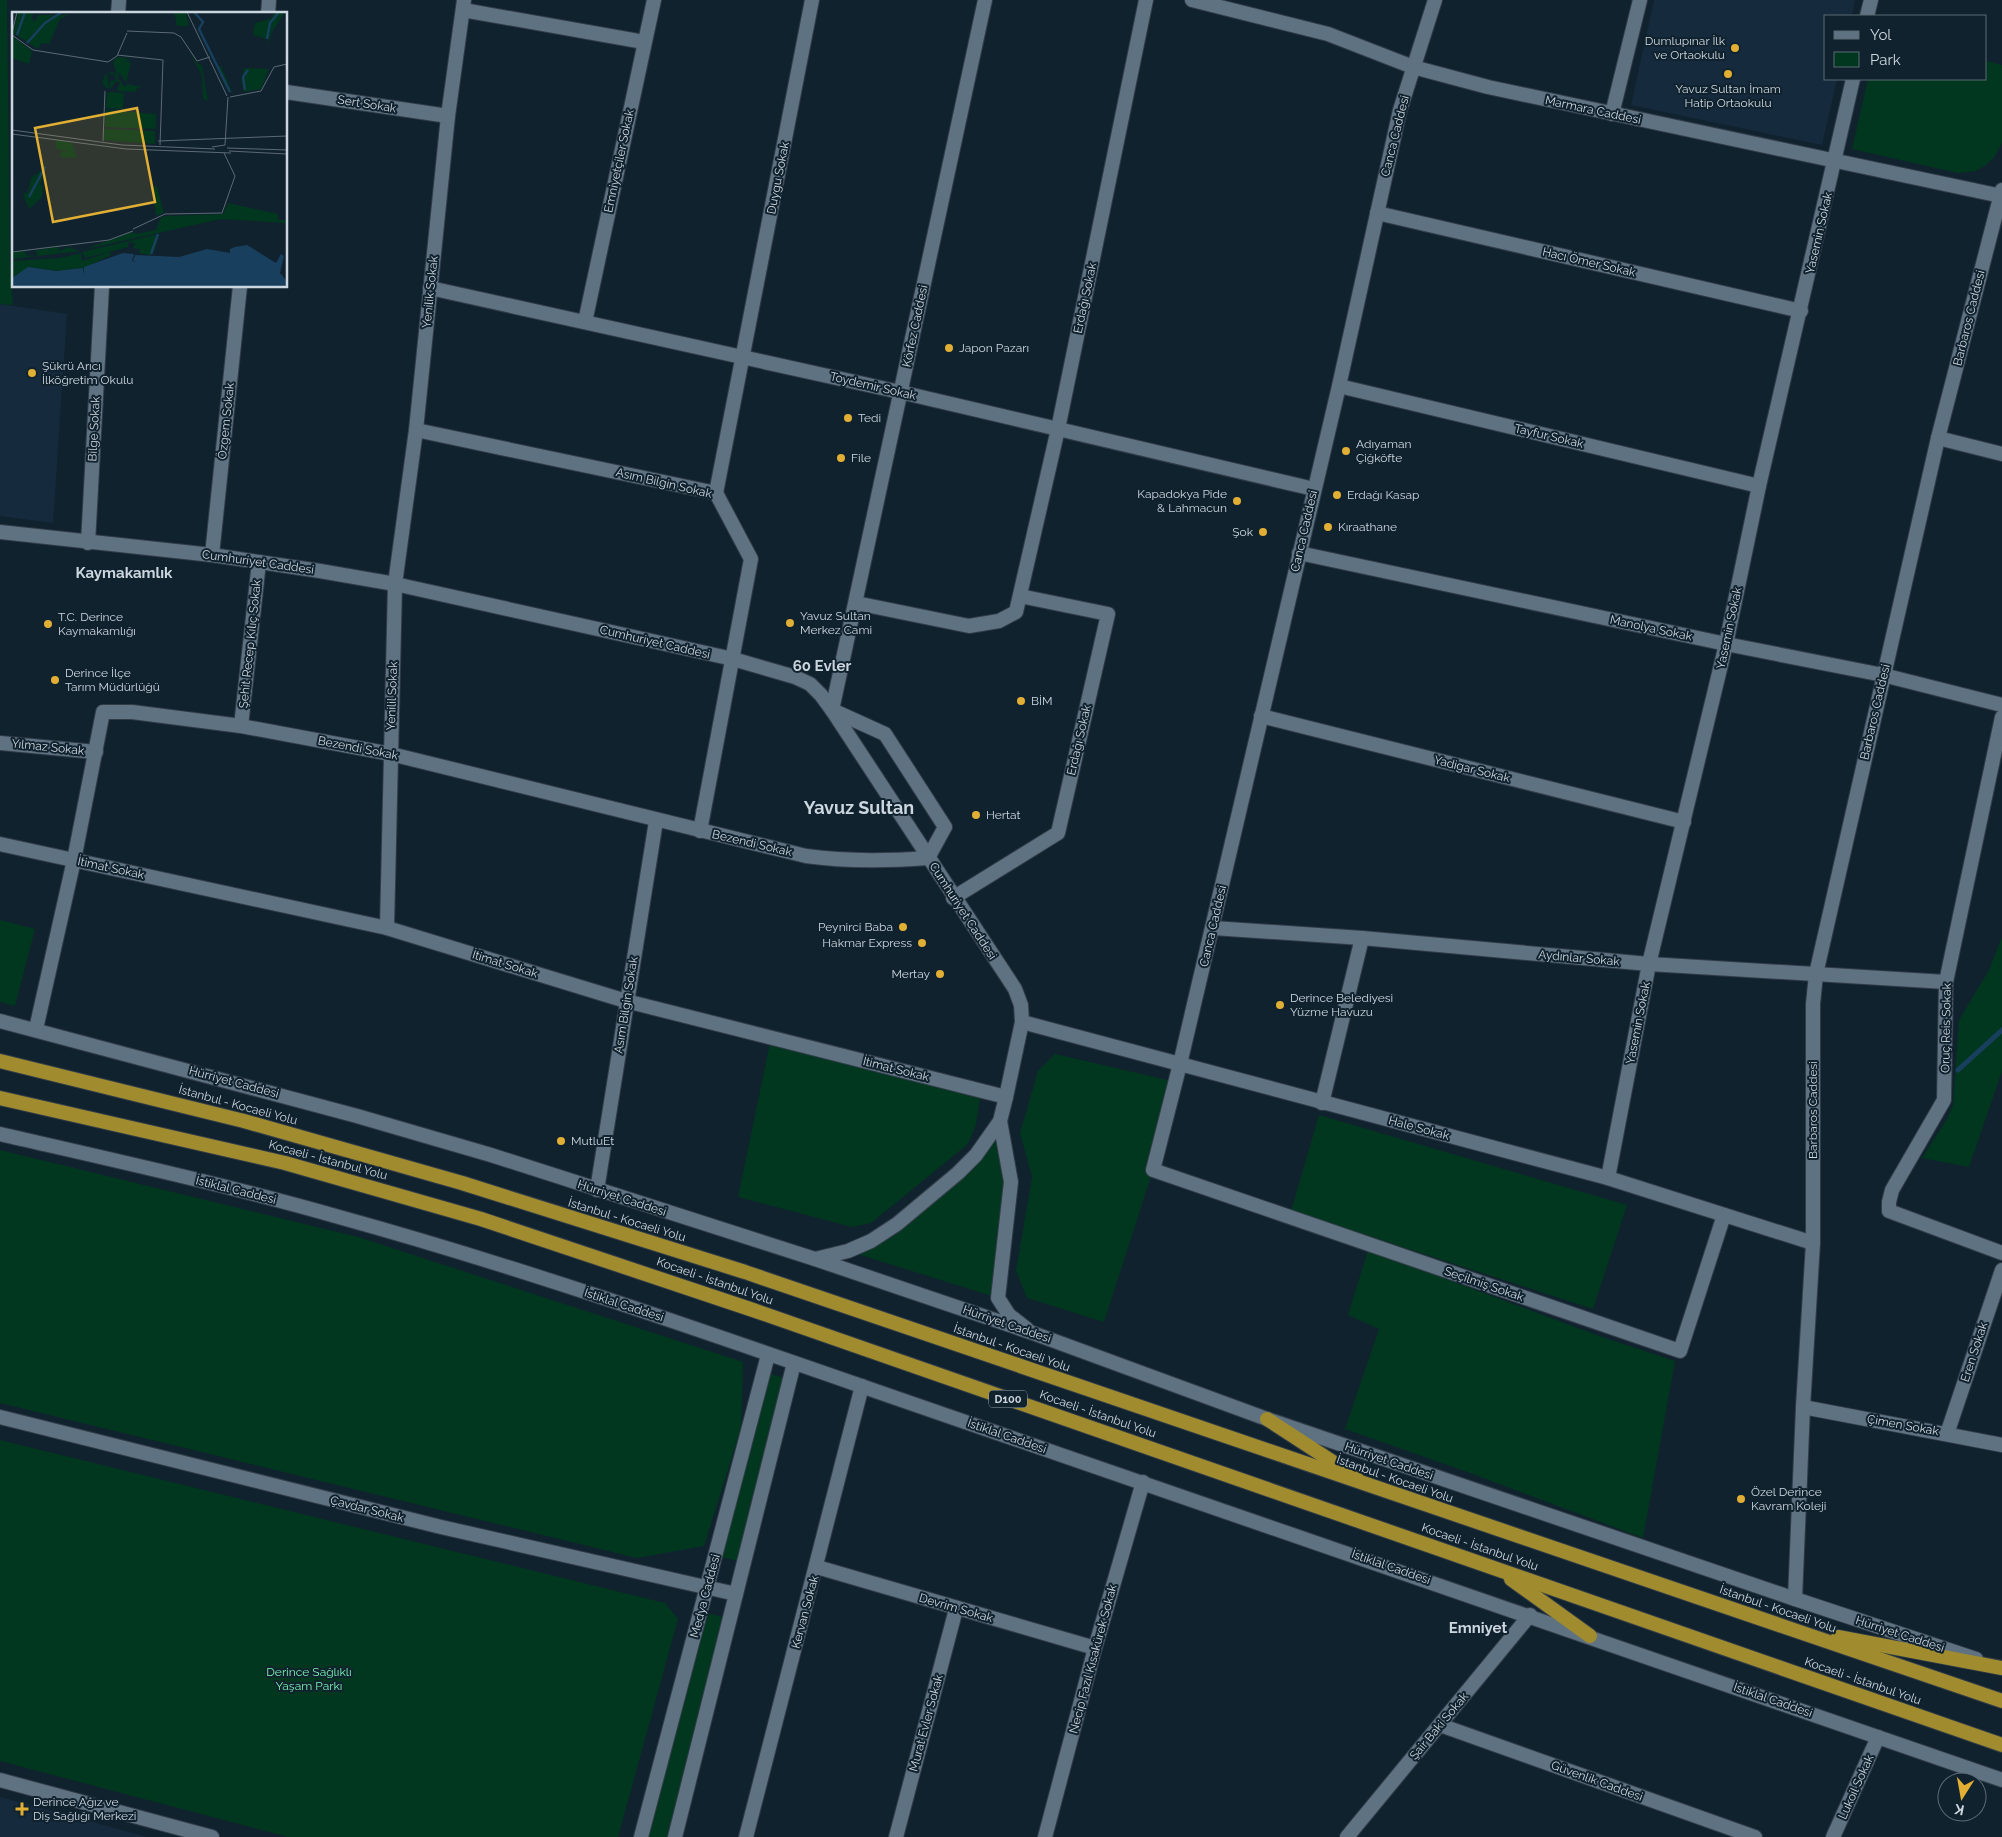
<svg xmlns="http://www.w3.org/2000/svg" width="2002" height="1837" font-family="Raleway,sans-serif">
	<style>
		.built { fill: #152a3c }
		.green { fill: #00371e }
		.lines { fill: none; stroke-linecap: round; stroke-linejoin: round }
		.stream { stroke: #183f5e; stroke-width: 5 }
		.minor-casing { stroke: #313c47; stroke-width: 16 }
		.tertiary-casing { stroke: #313c47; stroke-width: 16 }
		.secondary-casing { stroke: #313c47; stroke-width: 16 }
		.trunk-casing { stroke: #313c47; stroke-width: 16 }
		.minor { stroke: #5f7282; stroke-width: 14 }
		.tertiary { stroke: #5f7282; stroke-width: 14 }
		.secondary { stroke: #5f7282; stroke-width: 14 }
		.trunk { stroke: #a08c2e; stroke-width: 14 }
		.poi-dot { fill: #e1af34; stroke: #11222f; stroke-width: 2 }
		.labels { text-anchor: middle; stroke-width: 4; stroke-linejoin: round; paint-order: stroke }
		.shield { fill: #11222f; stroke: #94a0aa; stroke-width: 1 }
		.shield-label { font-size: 11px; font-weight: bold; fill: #ccd6df }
		.poi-label { font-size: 12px; fill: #ccd6df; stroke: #11222f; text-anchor: start }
		.street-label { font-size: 12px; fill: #ccd6df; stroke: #11222f }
		.park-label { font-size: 12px; fill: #79f4b0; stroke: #11222f }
		.quarter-label { font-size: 15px; font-weight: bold; fill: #ccd6df; stroke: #11222f }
		.district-label { font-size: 18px; font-weight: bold; fill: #ccd6df; stroke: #11222f }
		.inset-river { fill: none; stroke: #183f5e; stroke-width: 2.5 }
		.inset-road { fill: none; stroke: #5c6a75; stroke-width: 1 }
		.view { fill: #e1af34; fill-opacity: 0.15; stroke: #e1af34; stroke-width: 2.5 }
		.inset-edge { fill: none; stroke: #ccd6df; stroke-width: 2.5 }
	</style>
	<rect width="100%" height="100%" fill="#11222f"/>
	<!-- built -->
	<g class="built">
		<polygon points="1654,0 1855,0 1852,16 1826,16 1826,79 1837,79 1822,145 1631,105"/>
		<polygon points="0,304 67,314 53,523 0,516"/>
		<polygon points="0,1797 89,1821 147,1837 0,1837"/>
	</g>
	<!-- green -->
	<g class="green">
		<polygon points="0,0 7,0 10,262 13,305 0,304"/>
		<polygon points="1986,61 2002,65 2002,143 1995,156 1985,166 1975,171 1958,173 1852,149 1868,79 1986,79"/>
		<polygon points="0,920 35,929 15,1006 0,1002"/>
		<polygon points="2002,937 2002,1071 1969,1167 1922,1158 1947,1119 1953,1105 1959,1020 1989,970"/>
		<polygon points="771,1038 981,1091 976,1125 968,1144 871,1223 852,1227 738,1197"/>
		<polygon points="1055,1054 1176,1082 1153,1170 1104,1322 1027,1298 1016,1271 1032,1177 1020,1133 1038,1071"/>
		<polygon points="1319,1115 1627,1205 1593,1309 1291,1211"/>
		<polygon points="1000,1121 1007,1160 998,1298 848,1251 897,1224"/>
		<polygon points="0,1150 358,1237 743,1362 741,1428 704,1546 637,1558 0,1403"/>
		<polygon points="1368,1250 1605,1338 1675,1361 1643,1538 1470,1473 1345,1429 1379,1329 1348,1315"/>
		<polygon points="767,1373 784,1378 740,1561 720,1557"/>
		<polygon points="0,1440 665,1603 678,1619 618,1837 288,1837 0,1761"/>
		<polygon points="707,1613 723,1617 667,1837 648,1837"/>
	</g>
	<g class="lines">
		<!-- stream -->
		<polyline class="stream" points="1958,1070 2002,1030"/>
		<defs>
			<g id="minor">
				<polyline points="1192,0 1328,34 1413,67 1488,87 2001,196"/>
				<polyline points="463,10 644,42"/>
				<polyline points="118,14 119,0"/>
				<polyline points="268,14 269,0"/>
				<polyline points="1867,16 1871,0"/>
				<polyline points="286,92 448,116"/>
				<polyline points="1612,114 1640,0"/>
				<polyline points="1377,213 1801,311"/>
				<polyline points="430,288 900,392 1314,489"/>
				<polyline points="585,322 654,0"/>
				<polyline points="1339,386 1759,486"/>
				<polyline points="416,430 716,493 751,559 700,831"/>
				<polyline points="1938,438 2002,454"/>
				<polyline points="716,493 812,0"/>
				<polyline points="88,543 102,286"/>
				<polyline points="1299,553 1726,644 1883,675 2002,705"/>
				<polyline points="212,555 240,286"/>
				<polyline points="856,603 969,626 999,621 1016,612 1058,429 1146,0"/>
				<polyline points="1261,716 1684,822"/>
				<polyline points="2002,717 1946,982 1944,1100 1892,1190 1889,1202 1889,1211 2002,1253"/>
				<polyline points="241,726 259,562"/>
				<polyline points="0,743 96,752"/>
				<polyline points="0,844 387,928 626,1001 1006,1097"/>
				<polyline points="953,898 1058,833 1108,614 1020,596"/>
				<polyline points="387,928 395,584 416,430 448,116 464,0"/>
				<polyline points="1213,928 1362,938 1649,964 1946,982"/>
				<path d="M 36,1029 L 74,860 L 103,712 L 132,712 L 241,726 L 391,754 L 806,856 C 848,862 887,861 928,858 L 945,827 L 885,734 L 832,710 L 985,0"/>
				<polyline points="1180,1064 1153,1170 1680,1351 1724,1215"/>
				<polyline points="1322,1103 1362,938"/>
				<polyline points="1608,1178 1649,964 1726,644 1759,486 1853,79"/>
				<polyline points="597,1190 656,821"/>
				<polyline points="1803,1407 2002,1445"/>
				<polyline points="0,1417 441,1527 736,1594"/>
				<polyline points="1947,1434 2002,1270"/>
				<polyline points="817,1567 1095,1648"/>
				<polyline points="1440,1725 1755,1837"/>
				<polyline points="0,1780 212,1837"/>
				<polyline points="746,1837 862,1386"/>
				<polyline points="896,1837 956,1609"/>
				<polyline points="1045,1837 1095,1648 1143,1482"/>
				<polyline points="1347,1837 1530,1615"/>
				<polyline points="1833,1837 1878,1737"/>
			</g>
			<g id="tertiary">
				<polyline points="0,532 212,555 320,571 395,584 733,659 795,677 810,684 821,695 832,710 1015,989 1021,1005 1022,1022 1006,1097 1000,1121 976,1155 958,1173 897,1224 871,1241 848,1251 815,1259"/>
				<polyline points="1022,1022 1608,1178 1813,1243"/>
				<polyline points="1180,1064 1339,386 1400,110 1435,0"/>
				<polyline points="1000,1121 1011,1182 998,1298 1009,1315 1027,1329"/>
				<polyline points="1795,1599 1803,1407 1813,1243 1813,1004 1816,974 1938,438 2002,190"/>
			</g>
			<g id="secondary">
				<polyline points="0,1021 357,1116 491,1155 815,1259 1030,1332 1267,1419 1795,1599 1976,1659"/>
				<path d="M 0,1134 C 113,1160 227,1185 339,1217 C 567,1280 789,1362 1012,1438 C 1343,1550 1673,1664 2002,1780"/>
				<polyline points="641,1837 768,1355"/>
				<polyline points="675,1837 794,1363"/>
			</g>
			<g id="trunk">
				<polyline points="0,1061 244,1121 462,1183 745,1272 2002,1701"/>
				<polyline points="0,1098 285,1163 481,1219 753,1310 2002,1745"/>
				<polyline points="1267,1419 1356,1477"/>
				<polyline points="1511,1579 1590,1636"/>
				<polyline points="1838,1637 2002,1668"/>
			</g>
		</defs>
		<!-- minor casing -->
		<use href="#minor" class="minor-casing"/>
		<!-- tertiary casing -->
		<use href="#tertiary" class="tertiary-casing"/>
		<!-- secondary casing -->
		<use href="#secondary" class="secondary-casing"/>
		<!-- trunk casing -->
		<use href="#trunk" class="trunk-casing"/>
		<!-- minor -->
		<use href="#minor" class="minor"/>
		<!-- tertiary -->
		<use href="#tertiary" class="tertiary"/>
		<!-- secondary -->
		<use href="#secondary" class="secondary"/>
		<!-- trunk -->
		<use href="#trunk" class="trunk"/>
	</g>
	<!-- markers -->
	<g class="poi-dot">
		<circle cx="1735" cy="48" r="5"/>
		<circle cx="1728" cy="74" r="5"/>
		<circle cx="949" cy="348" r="5"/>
		<circle cx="32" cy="373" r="5"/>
		<circle cx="848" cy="418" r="5"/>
		<circle cx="1346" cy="451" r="5"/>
		<circle cx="841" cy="458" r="5"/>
		<circle cx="1337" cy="495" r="5"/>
		<circle cx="1237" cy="501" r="5"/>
		<circle cx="1328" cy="527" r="5"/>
		<circle cx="1263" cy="532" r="5"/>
		<circle cx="790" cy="623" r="5"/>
		<circle cx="48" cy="624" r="5"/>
		<circle cx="55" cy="680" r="5"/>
		<circle cx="1021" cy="701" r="5"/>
		<circle cx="976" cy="815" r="5"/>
		<circle cx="903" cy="927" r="5"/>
		<circle cx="922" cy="943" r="5"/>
		<circle cx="940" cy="974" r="5"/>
		<circle cx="1280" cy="1005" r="5"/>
		<circle cx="561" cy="1141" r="5"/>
		<circle cx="1741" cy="1499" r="5"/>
		<path d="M19.5 1801.5h5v5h5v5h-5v5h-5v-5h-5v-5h5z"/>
	</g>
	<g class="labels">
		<!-- shield labels -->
		<rect class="shield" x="989" y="1390.5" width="38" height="17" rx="4"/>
		<g class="shield-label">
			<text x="1008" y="1403">D100</text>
		</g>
		<!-- poi labels -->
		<g class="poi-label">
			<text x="1725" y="45" text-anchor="end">Dumlupınar İlk<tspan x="1725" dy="14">ve Ortaokulu</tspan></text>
			<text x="1728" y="93" text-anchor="middle">Yavuz Sultan İmam<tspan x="1728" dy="14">Hatip Ortaokulu</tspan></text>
			<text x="959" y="352">Japon Pazarı</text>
			<text x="42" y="370">Şükrü Arıcı<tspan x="42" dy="14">İlköğretim Okulu</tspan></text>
			<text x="858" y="422">Tedi</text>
			<text x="1356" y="448">Adıyaman<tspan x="1356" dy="14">Çiğköfte</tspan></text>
			<text x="851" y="462">File</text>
			<text x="1227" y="498" text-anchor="end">Kapadokya Pide<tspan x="1227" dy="14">&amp; Lahmacun</tspan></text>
			<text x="1347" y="499">Erdağı Kasap</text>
			<text x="1338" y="531">Kıraathane</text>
			<text x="1253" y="536" text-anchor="end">Şok</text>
			<text x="800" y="620">Yavuz Sultan<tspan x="800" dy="14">Merkez Cami</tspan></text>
			<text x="58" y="621">T.C. Derince<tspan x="58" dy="14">Kaymakamlığı</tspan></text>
			<text x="65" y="677">Derince İlçe<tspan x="65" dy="14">Tarım Müdürlüğü</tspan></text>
			<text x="1031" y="705">BİM</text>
			<text x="986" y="819">Hertat</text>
			<text x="893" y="931" text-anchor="end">Peynirci Baba</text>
			<text x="912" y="947" text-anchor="end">Hakmar Express</text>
			<text x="930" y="978" text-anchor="end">Mertay</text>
			<text x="1290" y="1002">Derince Belediyesi<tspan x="1290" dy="14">Yüzme Havuzu</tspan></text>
			<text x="571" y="1145">MutluEt</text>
			<text x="1751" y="1496">Özel Derince<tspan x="1751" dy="14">Kavram Koleji</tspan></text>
			<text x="33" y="1806">Derince Ağız ve<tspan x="33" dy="14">Diş Sağlığı Merkezi</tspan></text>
		</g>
		<!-- street labels -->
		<g class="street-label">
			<text transform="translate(367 104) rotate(9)" y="4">Sert Sokak</text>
			<text transform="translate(1593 110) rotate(12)" y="4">Marmara Caddesi</text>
			<text transform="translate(1395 136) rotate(-76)" y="4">Canca Caddesi</text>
			<text transform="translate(619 161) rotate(-78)" y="4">Emniyetçiler Sokak</text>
			<text transform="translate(778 178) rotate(-79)" y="4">Duygu Sokak</text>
			<text transform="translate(1819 233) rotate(-77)" y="4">Yasemin Sokak</text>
			<text transform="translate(1589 262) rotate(13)" y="4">Hacı Ömer Sokak</text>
			<text transform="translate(430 292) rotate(-84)" y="4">Yenilik Sokak</text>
			<text transform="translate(1085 298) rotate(-78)" y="4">Erdağı Sokak</text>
			<text transform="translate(1969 318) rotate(-76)" y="4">Barbaros Caddesi</text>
			<text transform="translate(915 326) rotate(-78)" y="4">Körfez Caddesi</text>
			<text transform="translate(873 386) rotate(13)" y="4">Toydemir Sokak</text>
			<text transform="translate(226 421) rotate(-84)" y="4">Özgem Sokak</text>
			<text transform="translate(94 429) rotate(-87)" y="4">Bilge Sokak</text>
			<text transform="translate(1549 436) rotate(13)" y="4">Tayfur Sokak</text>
			<text transform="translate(664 483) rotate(13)" y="4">Asım Bilgin Sokak</text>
			<text transform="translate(1304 531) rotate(-77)" y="4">Canca Caddesi</text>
			<text transform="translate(258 562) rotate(8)" y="4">Cumhuriyet Caddesi</text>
			<text transform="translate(1651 628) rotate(12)" y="4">Manolya Sokak</text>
			<text transform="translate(1729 628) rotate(-78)" y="4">Yasemin Sokak</text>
			<text transform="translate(655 642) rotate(13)" y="4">Cumhuriyet Caddesi</text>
			<text transform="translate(250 644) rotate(-84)" y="4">Şehit Recep Kılıç Sokak</text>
			<text transform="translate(392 696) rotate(-88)" y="4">Yenilil Sokak</text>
			<text transform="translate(1875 712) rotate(-77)" y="4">Barbaros Caddesi</text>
			<text transform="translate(1079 740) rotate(-77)" y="4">Erdağı Sokak</text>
			<text transform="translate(48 747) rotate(6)" y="4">Yılmaz Sokak</text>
			<text transform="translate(358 748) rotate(11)" y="4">Bezendi Sokak</text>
			<text transform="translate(1472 769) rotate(14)" y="4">Yadigar Sokak</text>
			<text transform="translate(752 843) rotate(13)" y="4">Bezendi Sokak</text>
			<text transform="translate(111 868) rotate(12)" y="4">İtimat Sokak</text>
			<text transform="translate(963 911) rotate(57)" y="4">Cumhuriyet Caddesi</text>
			<text transform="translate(1213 926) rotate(-77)" y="4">Canca Caddesi</text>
			<text transform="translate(1579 958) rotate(5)" y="4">Aydınlar Sokak</text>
			<text transform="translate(505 964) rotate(17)" y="4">İtimat Sokak</text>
			<text transform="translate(626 1005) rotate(-81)" y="4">Asım Bilgin Sokak</text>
			<text transform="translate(1638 1023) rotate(-79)" y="4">Yasemin Sokak</text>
			<text transform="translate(1946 1028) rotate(-89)" y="4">Oruç Reis Sokak</text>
			<text transform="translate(896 1069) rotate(14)" y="4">İtimat Sokak</text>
			<text transform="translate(234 1082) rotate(15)" y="4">Hürriyet Caddesi</text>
			<text transform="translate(238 1105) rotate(15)" y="4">İstanbul - Kocaeli Yolu</text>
			<text transform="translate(1813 1110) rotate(-90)" y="4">Barbaros Caddesi</text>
			<text transform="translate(1419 1128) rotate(15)" y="4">Hale Sokak</text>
			<text transform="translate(328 1160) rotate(15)" y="4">Kocaeli - İstanbul Yolu</text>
			<text transform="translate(236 1190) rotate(14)" y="4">İstiklal Caddesi</text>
			<text transform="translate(622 1198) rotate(18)" y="4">Hürriyet Caddesi</text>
			<text transform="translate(627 1220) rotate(17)" y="4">İstanbul - Kocaeli Yolu</text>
			<text transform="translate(715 1281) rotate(19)" y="4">Kocaeli - İstanbul Yolu</text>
			<text transform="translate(1484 1284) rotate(19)" y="4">Seçilmiş Sokak</text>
			<text transform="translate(624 1305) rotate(18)" y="4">İstiklal Caddesi</text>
			<text transform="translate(1007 1324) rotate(19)" y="4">Hürriyet Caddesi</text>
			<text transform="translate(1012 1348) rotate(19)" y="4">İstanbul - Kocaeli Yolu</text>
			<text transform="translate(1974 1352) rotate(-72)" y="4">Eren Sokak</text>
			<text transform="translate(1098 1414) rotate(19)" y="4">Kocaeli - İstanbul Yolu</text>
			<text transform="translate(1903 1425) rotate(10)" y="4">Çimen Sokak</text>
			<text transform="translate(1007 1436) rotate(19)" y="4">İstiklal Caddesi</text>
			<text transform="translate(1389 1461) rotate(19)" y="4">Hürriyet Caddesi</text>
			<text transform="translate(1395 1479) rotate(19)" y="4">İstanbul - Kocaeli Yolu</text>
			<text transform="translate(367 1509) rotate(14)" y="4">Çavdar Sokak</text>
			<text transform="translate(1480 1547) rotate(19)" y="4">Kocaeli - İstanbul Yolu</text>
			<text transform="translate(1391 1567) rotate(19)" y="4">İstiklal Caddesi</text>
			<text transform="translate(705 1596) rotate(-75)" y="4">Medya Caddesi</text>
			<text transform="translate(956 1608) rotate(16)" y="4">Devrim Sokak</text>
			<text transform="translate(1778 1609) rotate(19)" y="4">İstanbul - Kocaeli Yolu</text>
			<text transform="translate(805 1612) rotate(-75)" y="4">Kervan Sokak</text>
			<text transform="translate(1900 1634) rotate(18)" y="4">Hürriyet Caddesi</text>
			<text transform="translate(1093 1659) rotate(-75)" y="4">Necip Fazıl Kısakürek Sokak</text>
			<text transform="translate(1863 1681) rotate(19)" y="4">Kocaeli - İstanbul Yolu</text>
			<text transform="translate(1773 1700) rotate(19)" y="4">İstiklal Caddesi</text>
			<text transform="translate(926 1723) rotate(-75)" y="4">Murat Evler Sokak</text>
			<text transform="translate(1439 1726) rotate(-50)" y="4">Şair Baki Sokak</text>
			<text transform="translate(1597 1781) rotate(20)" y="4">Güvenlik Caddesi</text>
			<text transform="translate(1856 1787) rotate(-66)" y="4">Lukoil Sokak</text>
		</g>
		<!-- park labels -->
		<g class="park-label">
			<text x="309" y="1676">Derince Sağlıklı<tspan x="309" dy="14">Yaşam Parkı</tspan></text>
		</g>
		<!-- quarter labels -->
		<g class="quarter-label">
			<text x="124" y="578">Kaymakamlık</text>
			<text x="822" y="671">60 Evler</text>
			<text x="1478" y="1633">Emniyet</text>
		</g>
		<!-- district labels -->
		<g class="district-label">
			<text x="859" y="814">Yavuz Sultan</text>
		</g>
	</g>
	<!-- overview -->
	<g transform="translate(12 12)">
		<rect width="275" height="275" fill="#11222f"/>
		<path d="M 6,0 L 21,0 L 20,7 L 23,10 L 26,3 L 56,3 L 48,7 L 37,32 L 29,31 L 26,37 L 1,21 ZM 159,0 L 174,1 L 177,14 L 165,14 L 163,3 ZM 263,0 L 273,0 L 260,20 L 255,38 L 259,13 L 255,27 L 241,23 L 243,11 L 258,7 ZM 0,24 L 20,39 L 17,52 L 0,46 ZM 176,39 L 183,49 L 190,54 L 196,89 L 191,87 L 190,63 ZM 105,45 L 127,46 L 112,46 L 119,49 L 113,49 L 119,51 L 114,71 L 107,60 L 106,66 L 113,75 L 115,72 L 135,76 L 127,75 L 122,80 L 105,79 L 108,70 L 104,69 L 98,78 L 98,69 L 105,68 L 101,62 L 95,63 L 97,76 L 94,76 L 90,70 L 93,63 L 100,60 L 105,63 L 101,50 ZM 204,54 L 209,54 L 221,82 L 215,77 ZM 232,56 L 257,57 L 249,77 L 232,80 L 229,69 ZM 95,80 L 112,81 L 111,97 L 94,96 ZM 94,98 L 144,102 L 144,117 L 93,115 ZM 95,117 L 143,119 L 143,132 L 92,128 L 92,118 ZM 44,128 L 60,131 L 65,146 L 48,145 L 49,139 L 60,140 L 44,137 ZM 31,150 L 33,158 L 28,173 L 31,173 L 30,185 L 17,197 L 11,182 L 16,180 L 19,166 L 30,158 ZM 145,174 L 152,201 L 144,204 L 140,175 ZM 216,191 L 266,202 L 266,208 L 275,208 L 275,211 L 209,207 L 70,238 L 120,220 L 124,222 L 144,218 L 149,205 L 153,204 L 211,202 ZM 147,222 L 143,238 L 138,243 L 127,241 L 128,237 L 121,236 L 123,232 L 120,230 L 116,231 L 116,235 L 73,246 L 70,240 ZM 46,235 L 47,239 L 56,235 L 68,239 L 0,247 L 0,240 L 13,239 L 14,243 L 25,244 L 24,238 ZM 98,240 L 99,243 L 72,256 L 73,264 L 71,256 L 44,259 L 17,255 L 0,266 L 0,257 L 5,254 L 0,255 L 0,249 L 48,246 L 69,241 L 70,249 Z" fill="#00371e"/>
		<path d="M 235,233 L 264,251 L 269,242 L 272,244 L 268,261 L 275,269 L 275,275 L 0,275 L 0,266 L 16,255 L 44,259 L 71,256 L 72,264 L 72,255 L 111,241 L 122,242 L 120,249 L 125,250 L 121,249 L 123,243 L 167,245 L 195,237 L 218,241 L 218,237 L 223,235 Z" fill="#183f5e"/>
		<path class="inset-river" d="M 182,0 L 191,10 L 187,17 L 218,80M 5,23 L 13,0M 255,27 L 258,11 L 267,0M 15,31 L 33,11 L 50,0M 233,78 L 231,65 L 236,58M 17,185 L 33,155M 139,242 L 146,222M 77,265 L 115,275M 50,275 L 72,264 L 102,266 L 125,275M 56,275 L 69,266"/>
		<path class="inset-road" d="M 175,0 L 215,84M 115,19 L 162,21 L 169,25 L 185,49 L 198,45M 0,21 L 5,0M 0,23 L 21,38 L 96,50 L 105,44 L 115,21M 105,43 L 151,48 L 148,133M 218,85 L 249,79 L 262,55 L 275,52M 0,118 L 110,133 L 203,137M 0,122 L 114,137 L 219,141M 91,129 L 93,79M 146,129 L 275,124M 200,135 L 213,133 L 216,85M 215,136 L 275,138M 217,139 L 275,142M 121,217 L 153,202 L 210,201 L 223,164 L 212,141M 0,240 L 97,228 L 121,219"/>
		<path class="view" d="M 125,96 L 143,190 L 41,210 L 23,116 Z"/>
		<rect width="275" height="275" class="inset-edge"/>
	</g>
	<!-- legend -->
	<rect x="1824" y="15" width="162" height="65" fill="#11222f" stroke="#5c6a75"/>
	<rect x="1834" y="31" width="25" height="8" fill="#5f7282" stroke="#5c6a75"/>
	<text x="1870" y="40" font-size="15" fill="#ccd6df">Yol</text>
	<rect x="1834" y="52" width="25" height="15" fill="#00371e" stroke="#5c6a75"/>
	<text x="1870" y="65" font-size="15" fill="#ccd6df">Park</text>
	<!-- north arrow -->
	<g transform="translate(1962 1797) rotate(191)"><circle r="24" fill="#11222f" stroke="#5c6a75"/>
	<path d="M0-4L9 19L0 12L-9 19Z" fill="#e1af34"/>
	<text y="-8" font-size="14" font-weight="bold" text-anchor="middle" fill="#ccd6df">K</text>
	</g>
</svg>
